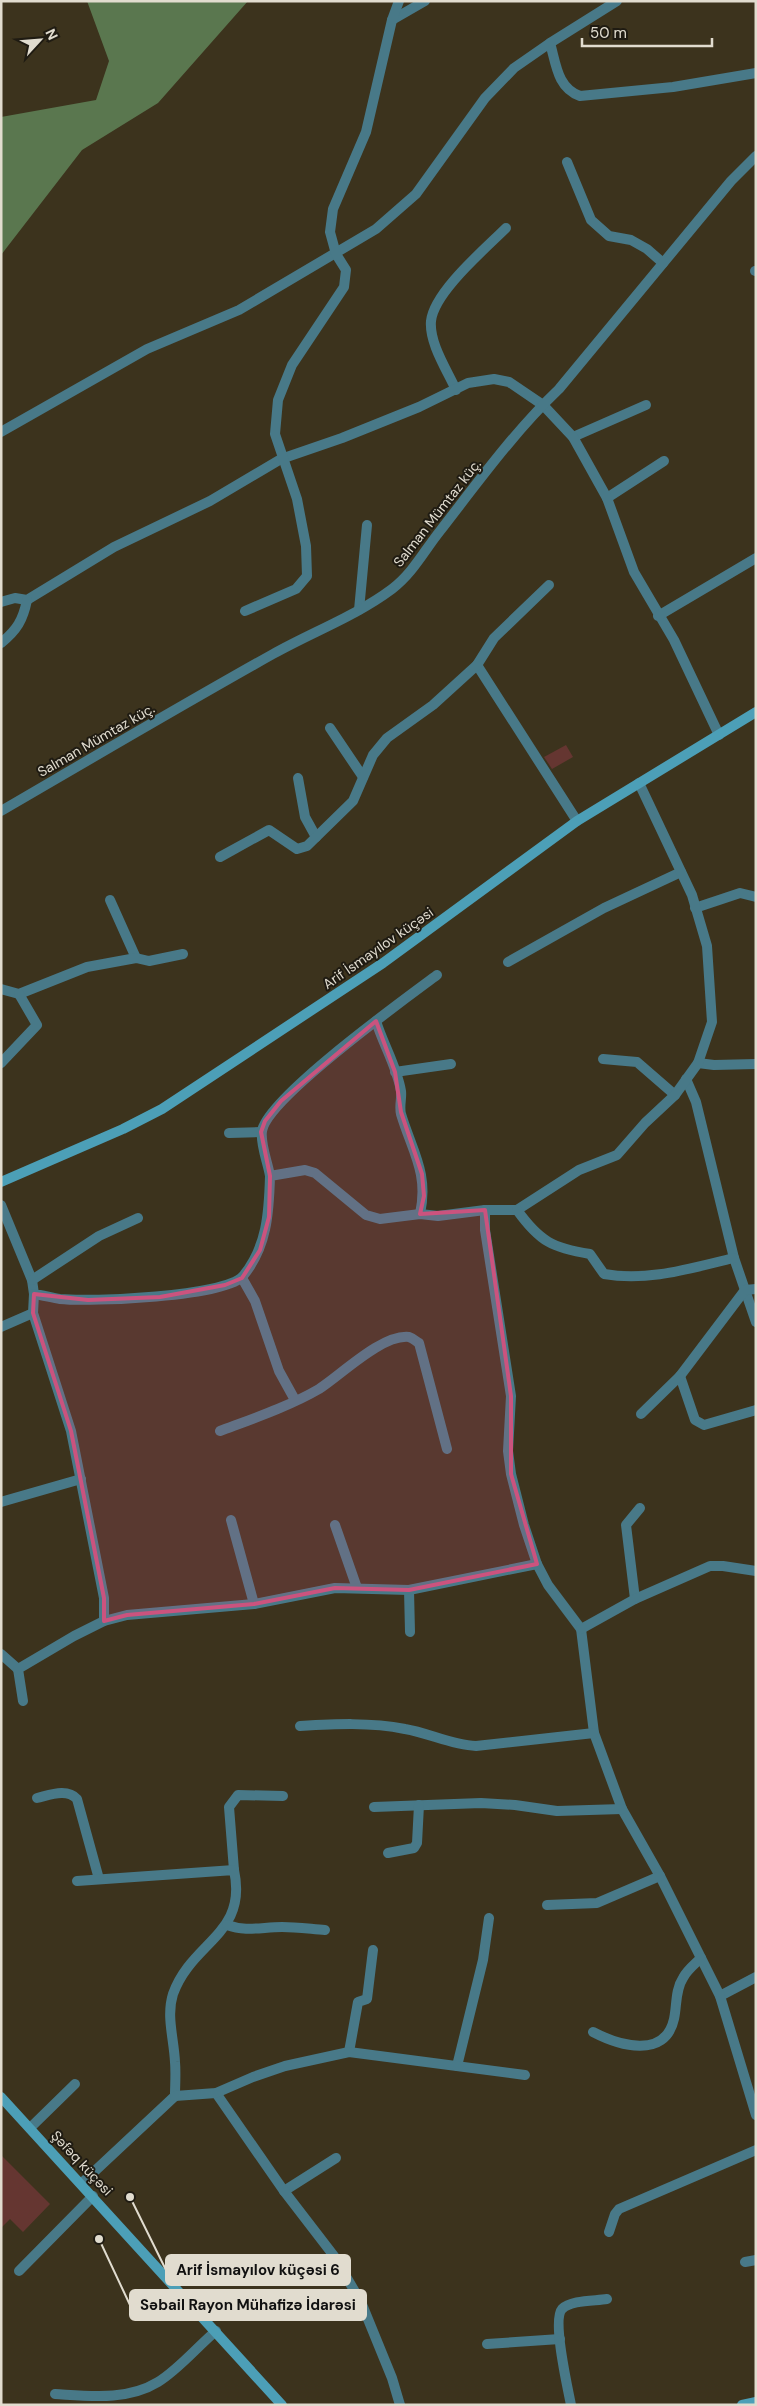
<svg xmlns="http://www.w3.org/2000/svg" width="757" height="2406" font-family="'DM Sans',sans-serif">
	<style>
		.forest { fill: #5a774f }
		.building { fill: #653631 }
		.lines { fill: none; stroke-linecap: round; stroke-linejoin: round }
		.lane { stroke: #487988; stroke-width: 10 }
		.street { stroke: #487988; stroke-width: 10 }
		.secondary { stroke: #4c9fb7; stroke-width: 10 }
		.marked { fill: #cb537e; fill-opacity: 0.2; stroke: #cb537e; stroke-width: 4; stroke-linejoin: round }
		.labels { text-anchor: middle; stroke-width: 4; stroke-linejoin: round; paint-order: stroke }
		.street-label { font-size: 14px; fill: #e1dccf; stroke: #1f1b12 }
		.leader { fill: none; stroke: #e1dccf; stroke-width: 2 }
		.callout-dot { fill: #e1dccf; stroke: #1f1b12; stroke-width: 2 }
		.callout { fill: #e1dccf; stroke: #e1dccf; stroke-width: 2 }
		.callout-label { font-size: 15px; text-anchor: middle; font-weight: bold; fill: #111 }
	</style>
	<rect width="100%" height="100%" fill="#3c331d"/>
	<!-- forest -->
	<polygon class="forest" points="87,1 248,1 158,103 82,150 1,255 1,117 96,100 109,61"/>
	<!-- building -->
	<g class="building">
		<polygon points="566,745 573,757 552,769 544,757"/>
		<polygon points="1,2155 50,2204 23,2232 10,2219 1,2228"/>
	</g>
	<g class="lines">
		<!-- lane -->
		<g class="lane">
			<polyline points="720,1996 756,1977"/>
			<polyline points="30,2128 75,2084"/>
			<polyline points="284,2191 336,2158"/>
			<polyline points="609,2232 615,2214 619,2209 756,2150"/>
			<polyline points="19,2271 93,2196"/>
			<polyline points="487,2344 560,2339"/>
			<path d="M 55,2394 C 89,2396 127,2401 158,2382 C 178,2370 198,2346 216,2331"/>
			<path d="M 571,2405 C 568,2389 552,2320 562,2309 C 571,2300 594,2301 607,2299"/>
		</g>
		<!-- street -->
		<g class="street">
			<polyline points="392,20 425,1"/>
			<path d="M 550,43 C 556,63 557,88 580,96 L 673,87 L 756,73"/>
			<polyline points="567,162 591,220 609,236 631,240 647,249 663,263"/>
			<polyline points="755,271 756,271"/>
			<path d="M 456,390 C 447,370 429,343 431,321 C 434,292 485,249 506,228"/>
			<polyline points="1,432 147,349 239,310 376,229 416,194 485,98 514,68 550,43 617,1"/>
			<polyline points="573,437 646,405"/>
			<polyline points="607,498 664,461"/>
			<polyline points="1,602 15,598 27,600 114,547 210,501 281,459 342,438 419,407 468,383 494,379 509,382 543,405 573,437 607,498 634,572 674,640 719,735"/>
			<polyline points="359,610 367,525"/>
			<polyline points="245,611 296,589 307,576 306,546 297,499 275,434 278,400 292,365 344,287 346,270 336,254 330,232 333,209 366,132 392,20 399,1"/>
			<polyline points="658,616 756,558"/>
			<path d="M 1,643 C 17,630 23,620 27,600"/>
			<polyline points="477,665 577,821"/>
			<polyline points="330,728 363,777"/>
			<polyline points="298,778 305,817 316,837"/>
			<path d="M 1,811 C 92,758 182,705 273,654 C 312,632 356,616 392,589 C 413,573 424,551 440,531 C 478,482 514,432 559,389 L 731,181 L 756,156"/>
			<polyline points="220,857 269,830 297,849 307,846 353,801 373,755 387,738 433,705 477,665 494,638 549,585"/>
			<polyline points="110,900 136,958"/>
			<polyline points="695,908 740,893 756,897"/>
			<polyline points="508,962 604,908 681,872"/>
			<polyline points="1,989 19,994 87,967 136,958 149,961 183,954"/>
			<path d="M 376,1021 C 383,1044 397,1067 401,1091 C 402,1098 399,1106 401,1114 C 412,1151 429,1173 420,1214"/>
			<polyline points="603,1059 637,1062 675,1095"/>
			<polyline points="1,1063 37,1025 19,994"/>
			<polyline points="698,1063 714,1065 756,1064"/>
			<polyline points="395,1072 451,1064"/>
			<polyline points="686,1079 696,1102 734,1258 756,1322"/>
			<polyline points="229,1133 261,1132"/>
			<path d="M 270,1176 C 268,1163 260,1144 262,1131 C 267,1098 405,999 437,975"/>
			<path d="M 1,1205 L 32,1280 L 34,1294 C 43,1295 52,1298 60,1299 C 90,1302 225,1297 243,1276 C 267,1247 269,1213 270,1176 L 305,1170 L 315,1173 L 366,1215 L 380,1219 L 420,1214 L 438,1216 L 485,1210 L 517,1210 L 579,1170 L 617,1155 L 645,1123 L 675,1095 L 698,1063 L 712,1022 L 707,946 L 692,895 L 639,783"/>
			<polyline points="485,1210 485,1230 511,1396 508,1451 511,1474 524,1525 537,1564 548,1585 581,1629 594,1733 622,1809 660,1876 720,1996 756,2115"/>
			<path d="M 517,1210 C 540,1242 553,1248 590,1254 L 604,1274 C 648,1282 691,1268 734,1258"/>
			<polyline points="242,1278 255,1301 279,1371 295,1400"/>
			<polyline points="32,1280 99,1236 138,1218"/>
			<polyline points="33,1313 71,1431 104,1598 104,1621"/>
			<polyline points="1,1327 33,1313 34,1294"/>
			<polyline points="680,1376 695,1420 704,1425 756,1410"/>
			<polyline points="641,1414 680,1376 745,1290 756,1289"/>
			<path d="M 220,1431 C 252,1419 290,1406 319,1389 C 341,1375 382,1334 409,1337 C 412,1338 416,1341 419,1343 L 447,1449"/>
			<polyline points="1,1502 81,1479"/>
			<polyline points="231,1520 254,1604"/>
			<polyline points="335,1525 357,1588"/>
			<polyline points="409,1590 410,1632"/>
			<polyline points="635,1599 626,1525 640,1508"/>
			<polyline points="581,1629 635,1599 710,1566 723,1566 756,1571"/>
			<polyline points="1,1654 18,1669"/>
			<polyline points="23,1701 18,1669 74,1636 104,1621 127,1615 254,1604 335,1588 409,1590 537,1564"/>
			<path d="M 300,1726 C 335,1724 370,1722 405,1729 C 429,1733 451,1745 476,1746 L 594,1733"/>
			<path d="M 37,1798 C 50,1795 67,1788 77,1799 L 99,1879"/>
			<polyline points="374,1807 481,1803 515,1805 557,1811 622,1809"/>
			<polyline points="388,1853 414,1848 417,1843 419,1805"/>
			<polyline points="234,1870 229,1807 238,1795 283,1796"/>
			<path d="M 77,1881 L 234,1870 C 248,1935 192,1941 173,1994 C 166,2016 174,2039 175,2062 C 176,2073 175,2085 175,2096 L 82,2183"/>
			<polyline points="547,1905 597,1903 660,1876"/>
			<path d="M 227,1925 C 246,1932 262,1927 282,1927 C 296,1927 311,1929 325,1930"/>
			<path d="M 593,2032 C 618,2045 665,2060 674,2019 C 677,2006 675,1990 683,1978 C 687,1970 695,1964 701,1958"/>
			<polyline points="349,2052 358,2002 367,1999 373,1950"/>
			<polyline points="457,2066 483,1960 489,1918"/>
			<polyline points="216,2093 284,2191 334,2256 361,2302 392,2378 400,2405"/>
			<polyline points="175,2096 216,2093 253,2077 285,2066 349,2052 525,2075"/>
			<polyline points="745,2262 756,2260"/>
		</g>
		<!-- secondary -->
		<g class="secondary">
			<polyline points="1,1182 123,1129 162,1109 383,963 577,821 756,712"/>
			<polyline points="1,2097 282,2405"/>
			<polyline points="742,2405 756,2402"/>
		</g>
	</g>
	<!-- marked area -->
	<path class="marked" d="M 376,1021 L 395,1072 L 401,1112 L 422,1174 L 424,1196 L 420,1214 L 485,1210 L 511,1396 L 511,1474 L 537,1564 L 409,1590 L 335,1588 L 254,1604 L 127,1615 L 104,1621 L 104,1598 L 71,1431 L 33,1313 L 34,1294 L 88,1300 L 160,1297 L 225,1285 L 242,1278 L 260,1250 L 269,1217 L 270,1176 L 261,1132 L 265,1121 L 281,1101 Z"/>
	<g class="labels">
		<!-- street labels -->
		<g class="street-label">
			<text transform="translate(437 513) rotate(-52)" y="5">Salman Mümtaz küç.</text>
			<text transform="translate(96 740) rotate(-30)" y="5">Salman Mümtaz küç.</text>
			<text transform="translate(378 948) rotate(-35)" y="5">Arif İsmayılov küçəsi</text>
			<text transform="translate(82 2163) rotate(47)" y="5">Şəfəq küçəsi</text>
		</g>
	</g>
	<!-- callouts -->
	<path class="leader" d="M130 2197L166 2270M99 2239L130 2305"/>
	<g class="callout-dot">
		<circle cx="130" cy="2197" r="5"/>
		<circle cx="99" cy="2239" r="5"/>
	</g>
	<g class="callout">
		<rect x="166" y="2255" width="184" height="30" rx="5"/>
		<rect x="130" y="2290" width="236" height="30" rx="5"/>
	</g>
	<g class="callout-label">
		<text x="258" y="2275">Arif İsmayılov küçəsi 6</text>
		<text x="248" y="2310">Səbail Rayon Mühafizə İdarəsi</text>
	</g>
	<!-- border -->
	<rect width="757" height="2406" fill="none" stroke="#e1dccf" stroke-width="5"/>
	<!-- north arrow -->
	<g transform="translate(40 40) rotate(64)" stroke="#1f1b12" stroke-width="4" paint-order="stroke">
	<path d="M0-4L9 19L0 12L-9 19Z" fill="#e1dccf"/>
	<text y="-8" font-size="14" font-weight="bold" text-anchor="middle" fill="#e1dccf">N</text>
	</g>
	<!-- scale -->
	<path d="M582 38v8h130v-8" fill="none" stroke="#e1dccf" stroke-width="2.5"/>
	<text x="590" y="38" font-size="15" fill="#e1dccf" stroke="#1f1b12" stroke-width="4" paint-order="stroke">50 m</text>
</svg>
